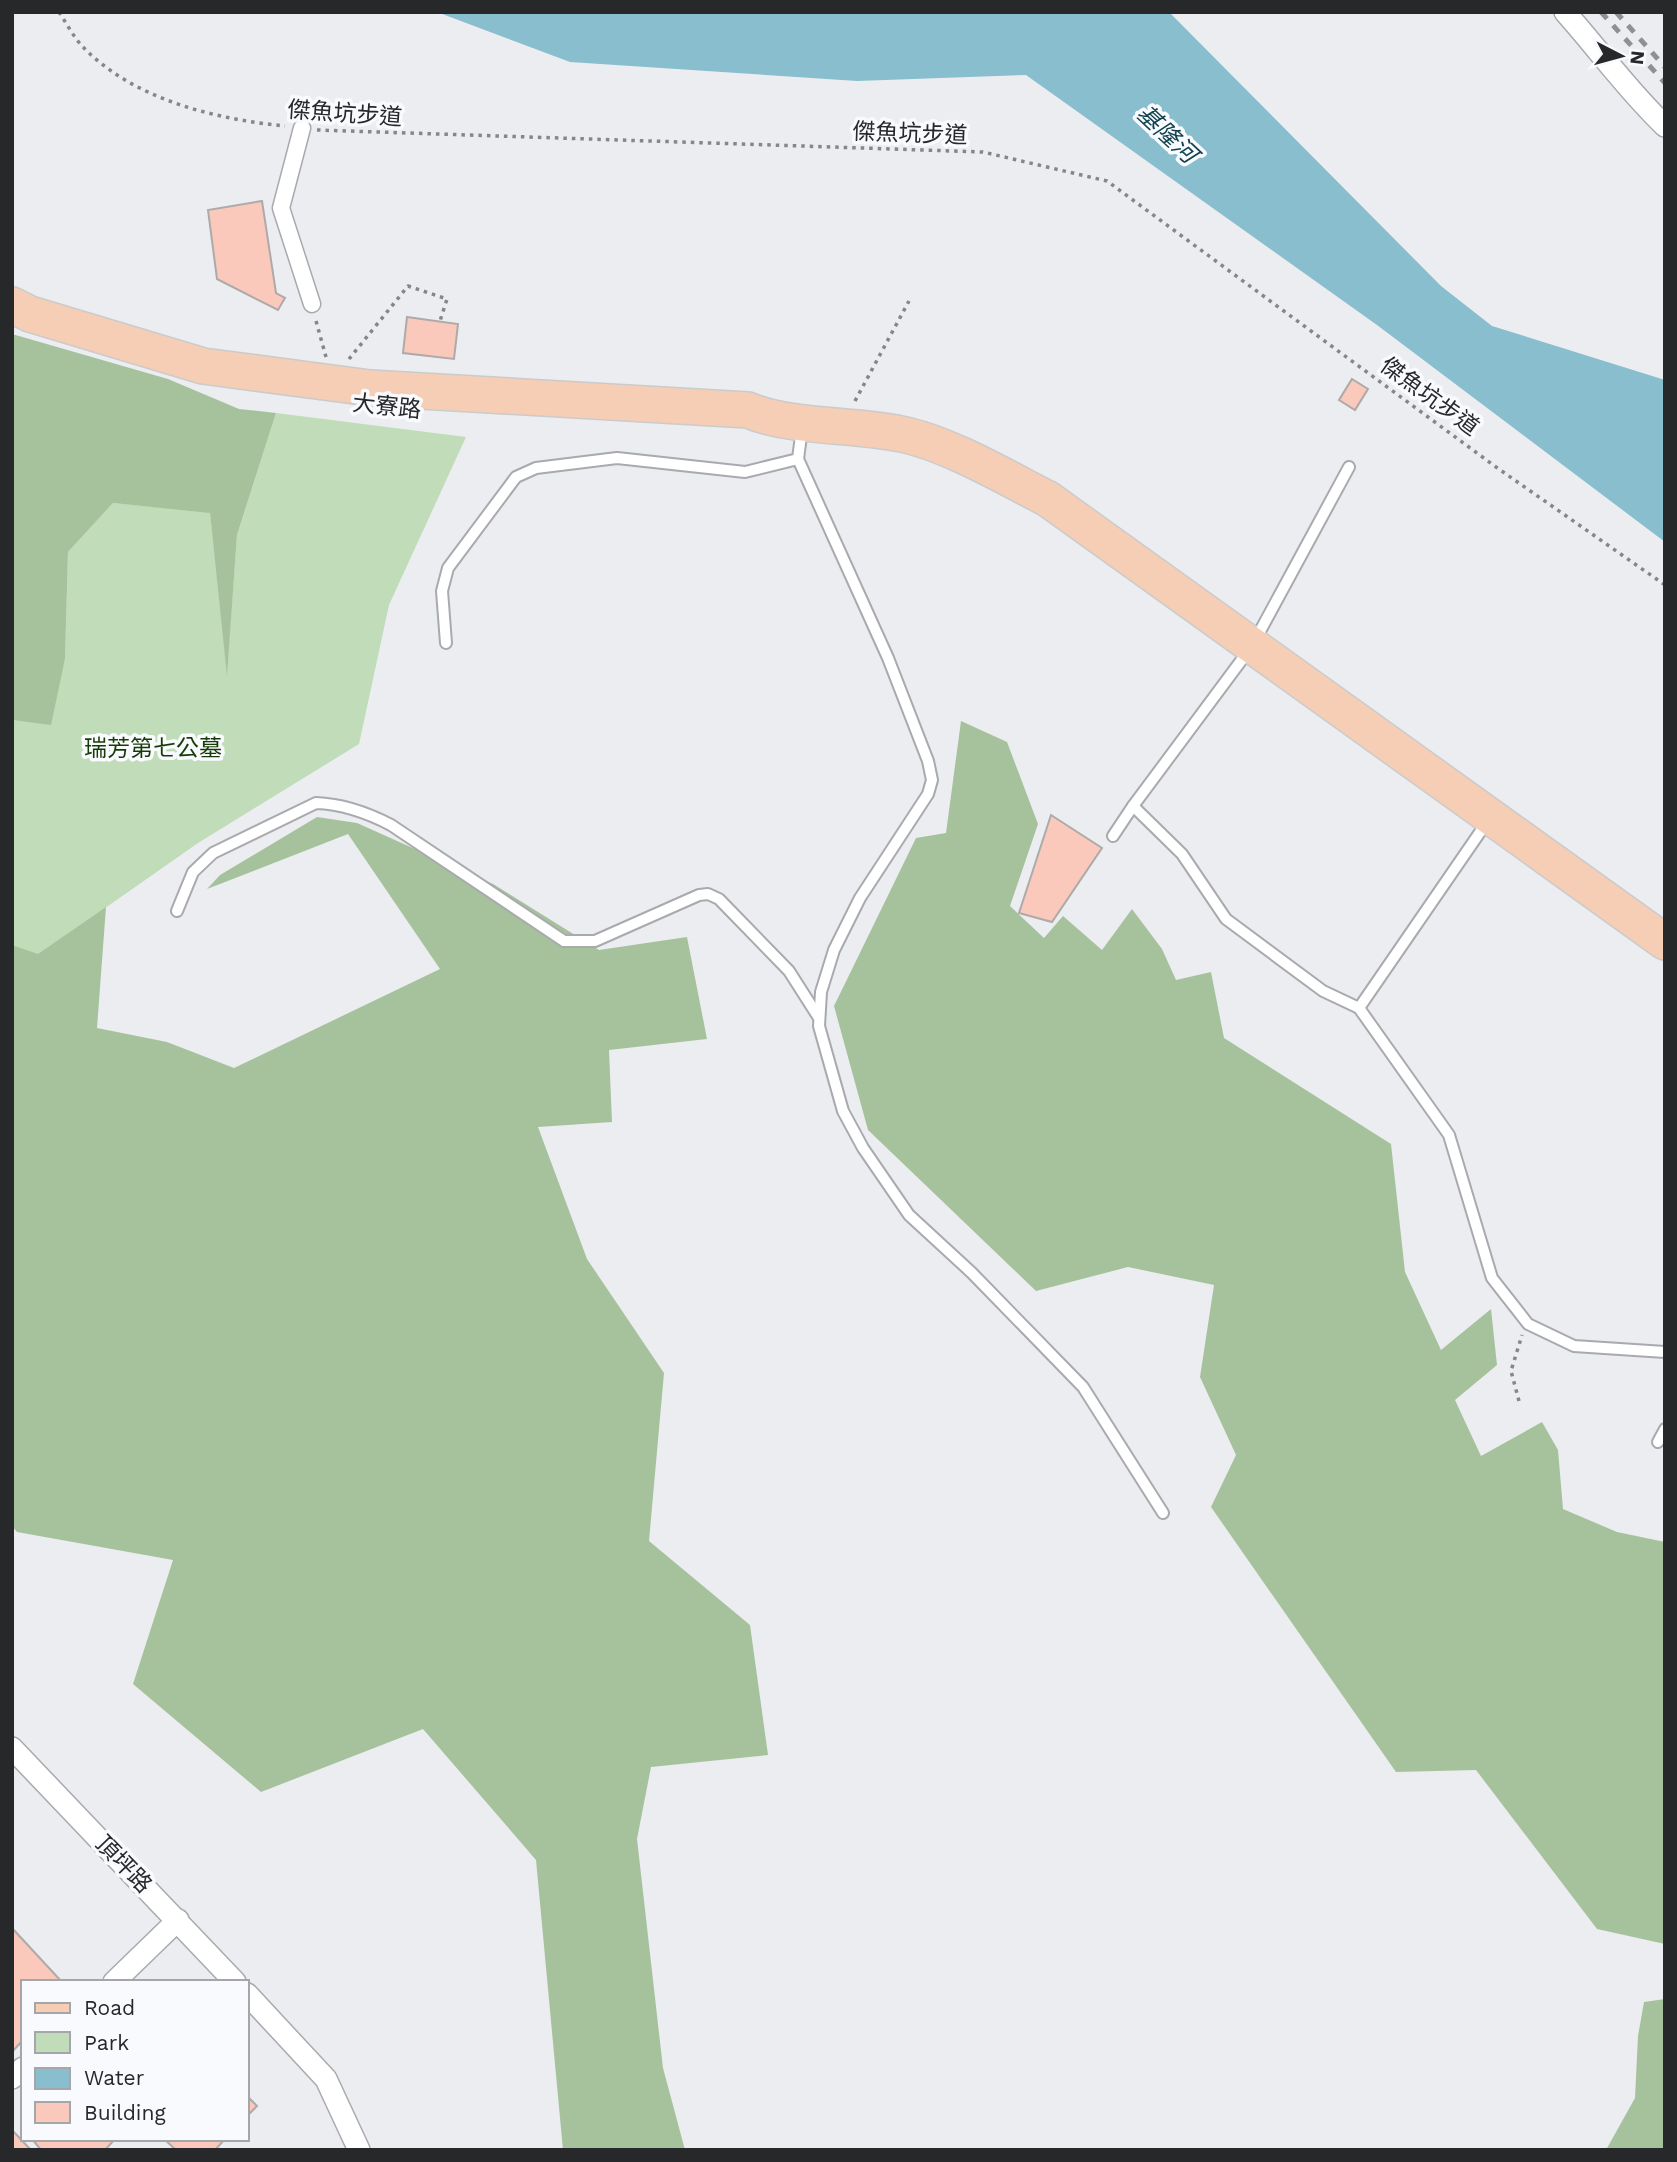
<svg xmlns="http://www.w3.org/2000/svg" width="1677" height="2162" font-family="'Work Sans','Noto Sans TC',sans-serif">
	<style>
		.green { fill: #c1dcb8 }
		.forest { fill: #a6c29c }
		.water { fill: #88becd }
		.building { fill: #fbc8bc; stroke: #aeaaa9; stroke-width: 2 }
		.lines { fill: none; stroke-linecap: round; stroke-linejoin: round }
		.service-casing { stroke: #a8aaad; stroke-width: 14 }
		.pedestrian-casing { stroke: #a8aaad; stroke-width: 19 }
		.minor-casing { stroke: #a8aaad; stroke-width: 24 }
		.primary-casing { stroke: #cbcbcc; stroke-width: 38 }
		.path { stroke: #858689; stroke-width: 3.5; stroke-dasharray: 3.5 5; stroke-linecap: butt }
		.service { stroke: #fff; stroke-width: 10 }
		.pedestrian { stroke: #fff; stroke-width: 16 }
		.minor { stroke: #fff; stroke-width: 21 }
		.primary { stroke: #f5ceb5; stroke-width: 35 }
		.rail { stroke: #8f9093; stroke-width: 5; stroke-dasharray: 9 9; stroke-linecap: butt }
		.labels { text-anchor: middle; stroke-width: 7; stroke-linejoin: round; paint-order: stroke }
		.street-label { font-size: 23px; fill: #272829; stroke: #f8fafe }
		.park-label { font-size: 23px; fill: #173b04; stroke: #f8fafe }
		.water-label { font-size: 24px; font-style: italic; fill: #11424e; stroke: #f8fafe }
	</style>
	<rect width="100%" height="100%" fill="#ebedf1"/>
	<!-- green -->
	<polygon class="green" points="276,413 466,437 389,605 359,744 198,843 38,955 12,945 12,720 50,724 65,659 68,552 113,503 210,512 227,671 237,535"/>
	<!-- forest -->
	<g class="forest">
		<polygon points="12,334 168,379 239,409 276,413 237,535 227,676 210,513 113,503 68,552 65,659 51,725 12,720"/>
		<polygon points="961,721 1007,742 1038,824 1010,906 1044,938 1063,916 1102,950 1132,909 1162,949 1176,980 1211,972 1224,1038 1391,1144 1405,1272 1441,1350 1491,1309 1497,1365 1455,1400 1481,1456 1542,1422 1558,1450 1563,1509 1617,1532 1665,1542 1665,1944 1597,1929 1476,1770 1396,1772 1211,1507 1236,1455 1200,1377 1214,1285 1128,1267 1036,1291 868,1130 834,1006 916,838 946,833"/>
		<polygon points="317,817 357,823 493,884 599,950 687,937 707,1039 609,1050 612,1122 538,1127 587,1259 664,1373 649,1541 750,1625 768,1755 651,1767 637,1839 663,2068 685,2150 563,2150 536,1860 423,1729 261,1792 133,1684 173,1560 17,1532 12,1526 12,945 38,954 106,907 97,1028 167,1042 234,1068 440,969 348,834 207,889 220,875"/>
		<polygon points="1665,1999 1665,2150 1606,2150 1635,2098 1638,2036 1644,2002"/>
	</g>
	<!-- water -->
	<polygon class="water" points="437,12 1169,12 1441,286 1492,326 1665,380 1665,542 1377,325 1026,75 857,81 570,62"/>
	<!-- building -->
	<g class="building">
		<polygon points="262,201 276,293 285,298 278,310 217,279 208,210"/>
		<polygon points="407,317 458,324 454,359 403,353"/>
		<polygon points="1352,379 1368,389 1355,410 1339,400"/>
		<polygon points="1051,815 1102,848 1052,922 1019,913"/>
		<polygon points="12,1928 62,1982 23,1982 23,2040 12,2052"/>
		<polygon points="247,2096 257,2106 247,2116"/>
		<polygon points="12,2130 31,2150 12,2150"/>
		<polygon points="32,2139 115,2139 105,2150 41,2150"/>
		<polygon points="164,2139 225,2139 215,2150 176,2150"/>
	</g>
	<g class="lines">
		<defs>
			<g id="service">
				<polyline points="802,428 798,459 888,658 928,761 932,780 928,794 860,898 834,950 821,992 819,1026 843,1111 863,1148 909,1215 972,1273 1083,1387 1163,1513"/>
				<polyline points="446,643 442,591 448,568 516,477 536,468 617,458 745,472 798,459"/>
				<polyline points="1133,806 1252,646 1349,467"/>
				<polyline points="1113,836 1133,806 1182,854 1226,919 1323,991 1359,1008 1487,822"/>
				<path d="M 177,911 L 193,872 L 213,853 L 316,803 C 343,804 368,813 391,825 L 564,941 L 595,941 L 699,895 L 708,894 L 719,899 L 789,971 L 819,1018"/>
				<polyline points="1359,1008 1449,1135 1492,1278 1528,1324 1574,1346 1665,1352"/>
				<polyline points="1658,1442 1665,1429"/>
			</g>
			<polyline id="pedestrian" points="302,128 281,208 312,304"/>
			<g id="minor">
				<path d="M 1565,12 C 1599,50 1628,91 1665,126"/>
				<polyline points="12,1748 235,1982"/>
				<polyline points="114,1982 178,1920"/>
				<polyline points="247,1994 326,2079 359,2150"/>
				<polyline points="12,2078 23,2068"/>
			</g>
			<path id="primary" d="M 12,305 L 30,314 L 203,366 L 370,388 L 748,410 C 790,428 853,424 901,434 C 947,443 1005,477 1048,499 L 1665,942"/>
		</defs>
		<!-- service casing -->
		<use href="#service" class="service-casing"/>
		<!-- pedestrian casing -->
		<use href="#pedestrian" class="pedestrian-casing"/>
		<!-- minor casing -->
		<use href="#minor" class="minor-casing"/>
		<!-- primary casing -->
		<use href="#primary" class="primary-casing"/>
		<!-- path -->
		<g class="path">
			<path d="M 59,12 C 67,24 74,38 84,48 C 135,100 215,119 285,126"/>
			<polyline points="317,130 983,152 1107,181 1496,467 1665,585"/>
			<polyline points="316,321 326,357"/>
			<polyline points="349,359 408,286 447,299 440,321"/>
			<polyline points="855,401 909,301"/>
			<polyline points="1519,1401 1511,1371 1522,1335"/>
		</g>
		<!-- service -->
		<use href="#service" class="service"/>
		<!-- pedestrian -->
		<use href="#pedestrian" class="pedestrian"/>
		<!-- minor -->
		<use href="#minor" class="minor"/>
		<!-- primary -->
		<use href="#primary" class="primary"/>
		<!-- rail -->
		<g class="rail">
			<polyline points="1601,12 1665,83"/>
			<polyline points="1616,12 1665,67"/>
		</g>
	</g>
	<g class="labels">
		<!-- street labels -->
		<g class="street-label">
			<text transform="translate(345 113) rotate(4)" y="8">傑魚坑步道</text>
			<text transform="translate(910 133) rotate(2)" y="8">傑魚坑步道</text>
			<text transform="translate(1430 396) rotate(36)" y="8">傑魚坑步道</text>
			<text transform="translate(387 406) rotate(6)" y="8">大寮路</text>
			<text transform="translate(124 1864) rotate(46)" y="8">頂坪路</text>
		</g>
		<!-- park labels -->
		<g class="park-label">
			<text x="153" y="756">瑞芳第七公墓</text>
		</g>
		<!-- water labels -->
		<g class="water-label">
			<text transform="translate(1167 134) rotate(43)" y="8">基隆河</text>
		</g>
	</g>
	<!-- border -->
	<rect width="1677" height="2162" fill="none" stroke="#272829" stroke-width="28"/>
	<!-- legend -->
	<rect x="21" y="1980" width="228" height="161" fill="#f8fafe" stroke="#a4a6a9" stroke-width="2"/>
	<rect x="35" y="2003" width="35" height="10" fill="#f5ceb5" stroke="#a4a6a9" stroke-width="2"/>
	<text x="84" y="2015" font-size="21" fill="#272829">Road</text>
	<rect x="35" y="2032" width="35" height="21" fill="#c1dcb8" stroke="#a4a6a9" stroke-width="2"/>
	<text x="84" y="2050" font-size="21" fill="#272829">Park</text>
	<rect x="35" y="2068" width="35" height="21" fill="#88becd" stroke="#a4a6a9" stroke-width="2"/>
	<text x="84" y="2085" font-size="21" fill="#272829">Water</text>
	<rect x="35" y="2102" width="35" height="21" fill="#fbc8bc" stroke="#a4a6a9" stroke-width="2"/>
	<text x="84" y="2120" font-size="21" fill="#272829">Building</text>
	<!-- north arrow -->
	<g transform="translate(1621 56) rotate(96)" stroke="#f8fafe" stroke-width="5" paint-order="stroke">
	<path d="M0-5L12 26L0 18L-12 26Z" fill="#272829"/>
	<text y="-10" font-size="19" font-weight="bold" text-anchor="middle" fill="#272829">N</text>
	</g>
</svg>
